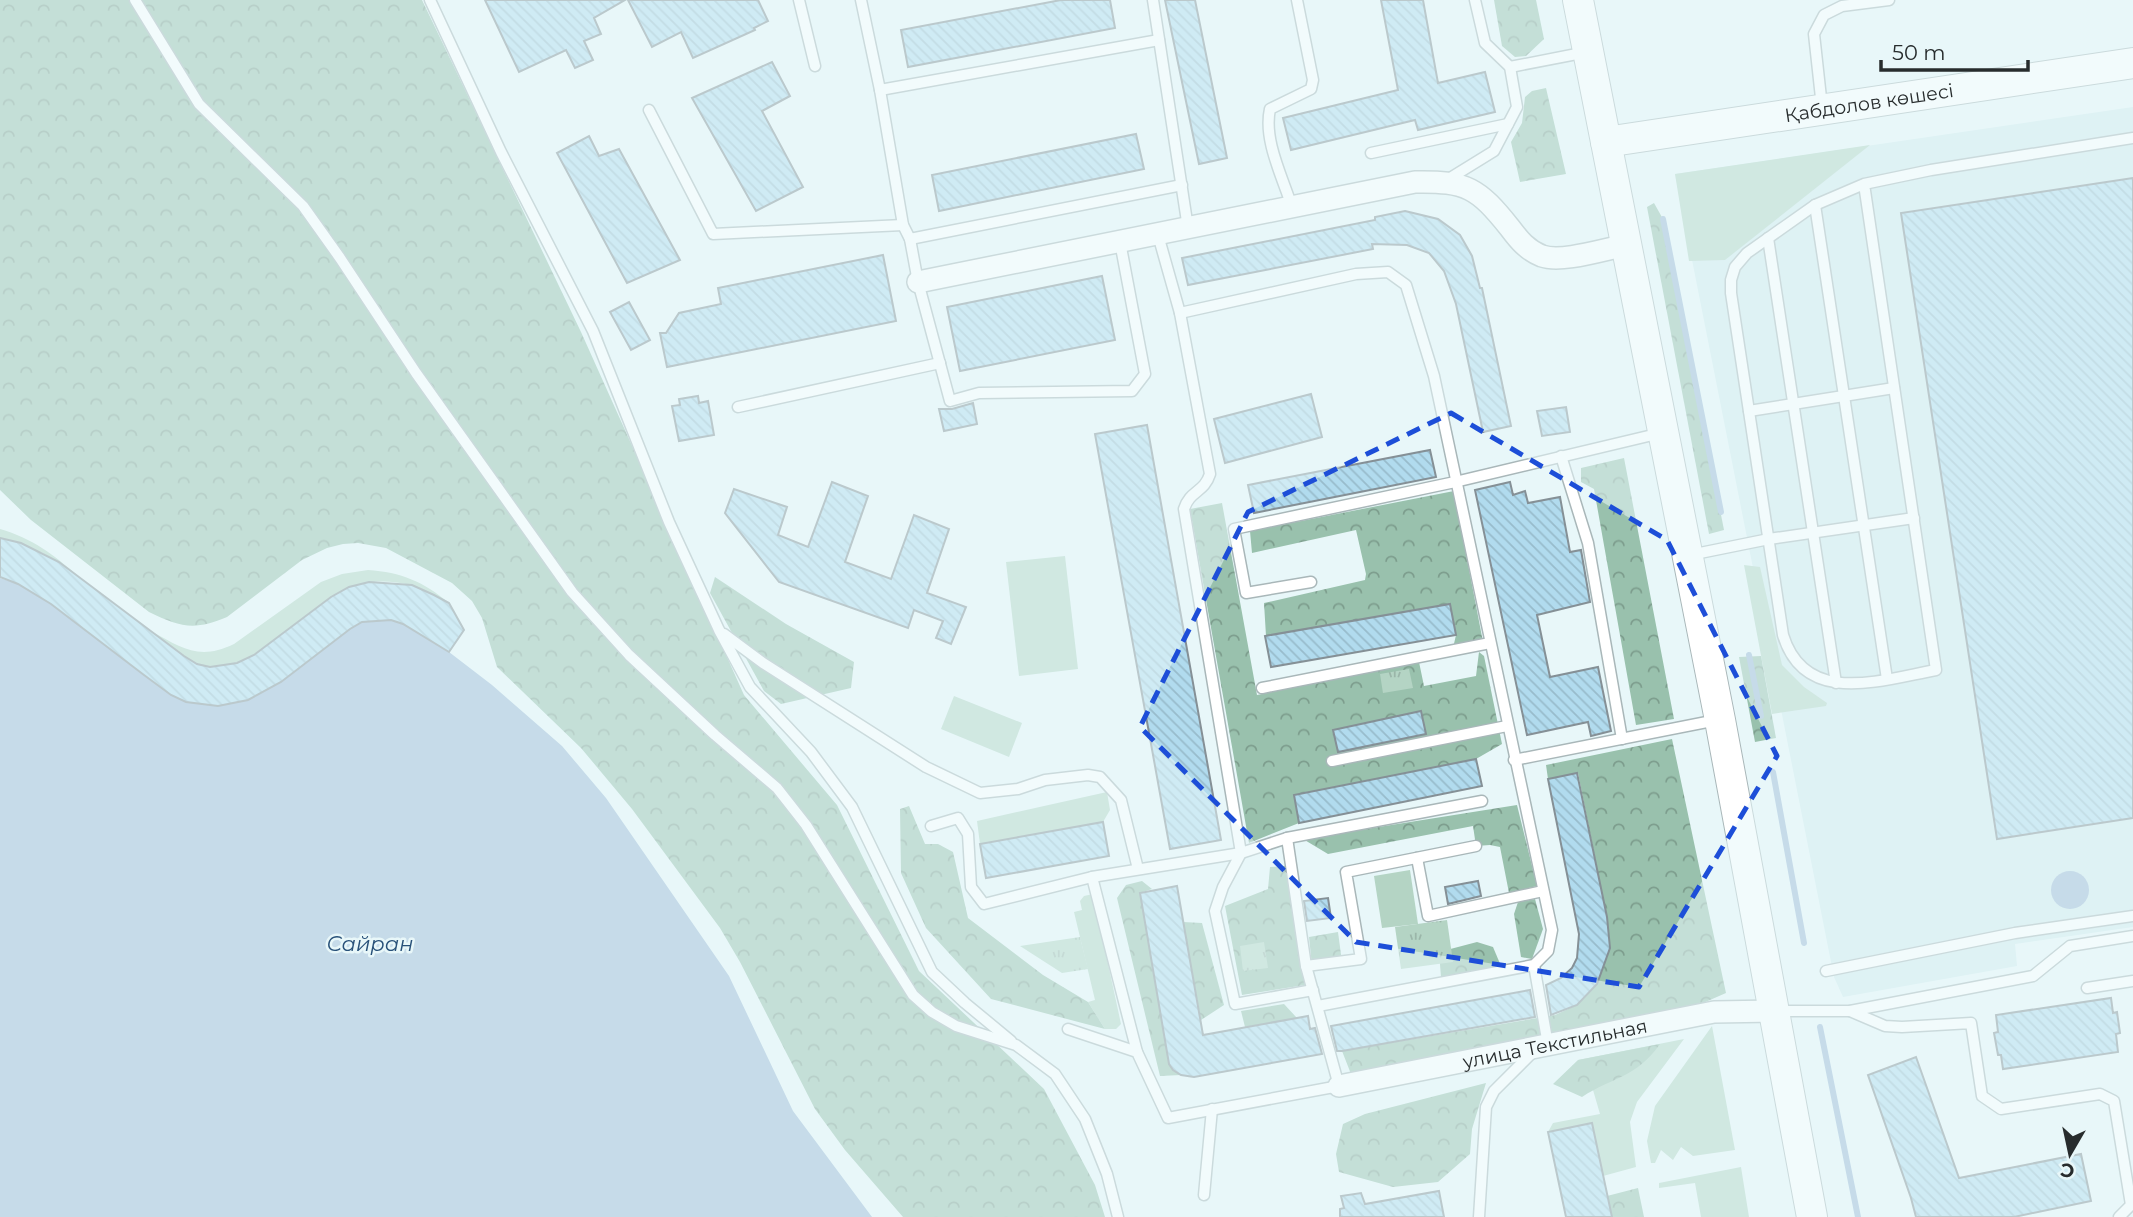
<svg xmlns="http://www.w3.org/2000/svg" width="2133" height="1217" font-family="Montserrat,sans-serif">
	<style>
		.built { fill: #d3eaed }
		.grass { fill: #b4d4c4 }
		.forest { fill: url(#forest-crowns) }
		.park { fill: url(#park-tufts) }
		.water { fill: #9db8d5 }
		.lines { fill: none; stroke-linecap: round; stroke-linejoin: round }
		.stream { stroke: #9db8d5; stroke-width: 6 }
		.building { fill: url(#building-back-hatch); stroke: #859096; stroke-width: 2 }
		.lane-casing { stroke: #a9b7b9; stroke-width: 13 }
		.street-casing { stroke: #a9b7b9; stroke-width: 24 }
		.secondary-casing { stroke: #a9b7b9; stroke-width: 32 }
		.lane { stroke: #fff; stroke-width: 10 }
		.street { stroke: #fff; stroke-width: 21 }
		.secondary { stroke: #fff; stroke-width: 30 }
		.marked { fill: none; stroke: #1d4ed8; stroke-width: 5; stroke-dasharray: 14 9; stroke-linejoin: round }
		.labels { text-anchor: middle; stroke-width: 5; stroke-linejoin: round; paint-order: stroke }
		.street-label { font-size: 19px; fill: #272c2d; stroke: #e8f7f9 }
		.water-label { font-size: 21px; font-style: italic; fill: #285179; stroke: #e8f7f9 }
	</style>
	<defs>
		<pattern id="forest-crowns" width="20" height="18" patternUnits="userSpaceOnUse" patternTransform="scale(1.75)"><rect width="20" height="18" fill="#99c1ad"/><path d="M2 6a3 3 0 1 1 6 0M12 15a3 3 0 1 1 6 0" fill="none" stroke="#7d9d8d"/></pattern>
		<pattern id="park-tufts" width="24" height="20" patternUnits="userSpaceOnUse" patternTransform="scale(1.75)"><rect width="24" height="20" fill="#b4d4c4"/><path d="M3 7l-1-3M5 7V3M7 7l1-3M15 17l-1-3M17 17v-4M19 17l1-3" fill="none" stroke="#9bb6a9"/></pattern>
		<pattern id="building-back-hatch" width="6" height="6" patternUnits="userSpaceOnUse" patternTransform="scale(1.75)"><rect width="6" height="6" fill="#b1dbee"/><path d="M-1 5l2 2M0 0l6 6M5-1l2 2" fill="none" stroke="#98bccc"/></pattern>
	</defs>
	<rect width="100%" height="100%" fill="#e8f7f9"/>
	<!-- built -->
	<polygon class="built" points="2133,107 2133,927 2015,944 2017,966 1843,997 1834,977 1675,174"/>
	<!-- grass -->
	<g class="grass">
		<polygon points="1870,145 1725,260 1689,261 1675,174"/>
		<path d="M 0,529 C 32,538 54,555 78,576 L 43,553 L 0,538 Z"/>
		<polygon points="1065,556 1078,669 1019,676 1006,562"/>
		<polygon points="1744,565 1760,567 1782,665 1804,687 1827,703 1826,706 1772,714"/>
		<path d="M 368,570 C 401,572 424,582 449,603 C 437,597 424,588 410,585 C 391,580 366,580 347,588 C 303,608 251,681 199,664 C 182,658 166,642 151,631 C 182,648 199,661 234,644 L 321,582 L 342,574 Z"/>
		<polygon points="954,696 1022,723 1009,757 941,729"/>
		<polygon points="1107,792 1110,810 1103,822 980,844 977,821"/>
		<polygon points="1410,870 1418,924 1382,928 1374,876"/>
		<polygon points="1093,894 1121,1024 1116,1029 1105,1029 1088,1002 1095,1000 1074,912 1082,910 1080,901 1084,896"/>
		<polygon points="1712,1026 1735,1150 1693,1156 1681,1147 1673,1160 1661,1150 1655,1163 1651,1163 1647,1141 1655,1106"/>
		<polygon points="1684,1039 1637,1102 1630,1122 1636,1167 1603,1176 1592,1123 1548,1132 1553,1123 1600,1114 1586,1066 1578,1060"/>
		<polygon points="1741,1167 1749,1217 1701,1217 1695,1183 1659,1188 1659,1183"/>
	</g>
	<!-- forest -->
	<g class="forest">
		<path d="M 0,0 L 422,0 L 581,332 L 744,695 L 837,805 L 919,971 L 1044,1089 L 1095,1185 L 1105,1217 L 903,1217 L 845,1150 L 815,1109 L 740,962 L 720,928 L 632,809 L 581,748 L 497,667 L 482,618 L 472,601 L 452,583 L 386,548 L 358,543 L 343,544 L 327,548 L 302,560 L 227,617 C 195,631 179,627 149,612 L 31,520 L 0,490 Z"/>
		<polygon points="1494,0 1536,0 1544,39 1526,56 1515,57 1502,46"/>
		<polygon points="1546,88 1566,174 1520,182 1511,142 1522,123 1525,97 1532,91"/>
		<polygon points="1654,203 1663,219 1724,530 1709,534 1647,207"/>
		<polygon points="1624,458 1674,719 1636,725 1594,489 1581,482 1581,468"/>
		<polygon points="1454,491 1483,642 1453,648 1456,635 1450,604 1266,636 1264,603 1365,580 1366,574 1356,530 1252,553 1250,531"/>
		<polygon points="1222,503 1257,695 1419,662 1424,686 1476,676 1479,652 1484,656 1502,744 1476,759 1294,795 1299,823 1249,843 1190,509"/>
		<polygon points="715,577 786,624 854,662 851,688 781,704 764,691 710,593"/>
		<polygon points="1761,656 1776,738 1755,742 1739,657"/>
		<polygon points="1672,739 1726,993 1687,1010 1351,1074 1342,1051 1555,1015 1577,1005 1597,984 1610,948 1607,917 1578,773 1548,779 1546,765"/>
		<polygon points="1517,805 1537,886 1509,893 1500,847 1490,845 1476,846 1473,826 1328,854 1303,839"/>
		<polygon points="909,806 925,844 938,844 953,852 968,918 1043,975 1088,1002 1105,1029 991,999 926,928 901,873 900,809"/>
		<polygon points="1287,866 1305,985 1242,995 1225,906 1268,889 1270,867"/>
		<polygon points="1142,881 1152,889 1140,893 1169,1064 1173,1070 1181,1075 1160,1076 1117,898 1126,885"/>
		<polygon points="1535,899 1543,929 1532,959 1521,957 1514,914 1518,902"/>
		<polygon points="1183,922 1202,923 1224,1005 1201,1020"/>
		<polygon points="1338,932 1342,962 1312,966 1309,937"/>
		<polygon points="1477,942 1493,947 1501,966 1441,977 1439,952"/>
		<polygon points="1284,1004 1297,1018 1245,1027 1241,1011"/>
		<path d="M 1660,1044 C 1635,1079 1614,1076 1582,1097 L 1553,1084 L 1578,1060 Z"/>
		<polygon points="1486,1083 1472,1129 1470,1154 1438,1182 1393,1187 1339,1172 1336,1154 1343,1124 1365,1114"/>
		<polygon points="1638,1188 1644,1217 1612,1217 1607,1196"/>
	</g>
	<!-- park -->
	<g class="park">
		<polygon points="1409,669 1413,688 1383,693 1380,674"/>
		<polygon points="1447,920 1453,962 1401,969 1395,927"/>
		<polygon points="1080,937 1088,969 1062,973 1020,946"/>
		<polygon points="1264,942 1268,968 1243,971 1240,946"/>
	</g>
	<!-- water -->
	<g class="water">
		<path d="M 0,578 L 18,584 L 51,604 L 171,695 C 204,710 234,707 265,691 L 350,629 L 362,622 L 377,620 L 391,620 L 403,624 L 449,652 L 492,685 L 562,746 L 606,798 L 729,976 L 793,1111 L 872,1217 L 0,1217 Z"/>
		<circle cx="2070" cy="890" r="19"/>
	</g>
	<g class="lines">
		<!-- stream -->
		<g class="stream">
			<polyline points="1663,219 1721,512"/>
			<polyline points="1749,655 1761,716"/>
			<polyline points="1773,772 1804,943"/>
			<polyline points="1820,1027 1858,1217"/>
		</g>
	</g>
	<!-- building -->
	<g class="building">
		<polygon points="485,0 625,0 594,18 601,34 584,41 593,60 575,68 566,50 519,72"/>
		<polygon points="628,0 758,0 768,21 754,28 755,30 693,58 681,32 652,47"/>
		<polygon points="1061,0 1110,0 1115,28 908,67 901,30"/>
		<polygon points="1165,0 1195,0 1227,158 1199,164"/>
		<polygon points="1381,0 1423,0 1438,83 1485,72 1495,112 1418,130 1415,120 1291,150 1283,118 1398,90"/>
		<polygon points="772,62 790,96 762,111 803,187 756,211 692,98"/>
		<polygon points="1136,134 1144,169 939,211 932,175"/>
		<polygon points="589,136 599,156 619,149 680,260 627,283 557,153"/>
		<polygon points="2133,178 2133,818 1997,839 1901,213"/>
		<polygon points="1405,211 1438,219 1460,235 1472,256 1480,288 1482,288 1511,426 1483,432 1456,304 1444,271 1429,253 1407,245 1372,244 1373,249 1188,285 1182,258 1375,220 1375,217"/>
		<polygon points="883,255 896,321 667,367 660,333 666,333 679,313 721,304 718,288"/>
		<polygon points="1102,276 1115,340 960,371 947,307"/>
		<polygon points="629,302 650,340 631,350 610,312"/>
		<polygon points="1311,394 1322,437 1225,463 1214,419"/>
		<polygon points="698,396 699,403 708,401 714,435 679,441 672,406 680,405 679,399"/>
		<polygon points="973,403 977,424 944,431 939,409 952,409"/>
		<polygon points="1566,407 1570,432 1542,436 1537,411"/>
		<polygon points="1147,425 1221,840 1170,849 1095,434"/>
		<polygon points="1430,450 1436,477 1254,513 1248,485"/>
		<polygon points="832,482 868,496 845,562 891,579 914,515 949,529 927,593 966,607 951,644 936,638 943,621 914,610 908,628 779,582 725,513 734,489 787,507 778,535 808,547"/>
		<polygon points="1510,482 1513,495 1525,491 1528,503 1560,497 1570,552 1581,550 1590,602 1537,615 1550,677 1598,667 1611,731 1591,736 1588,722 1527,735 1475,490"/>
		<polygon points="0,538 21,543 59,562 184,656 197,664 210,667 237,663 254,655 331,597 349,587 369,582 412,585 434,595 449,603 464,630 449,652 403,624 391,620 362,622 350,629 281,682 248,700 218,706 186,702 171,695 144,675 51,604 18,584 0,577"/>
		<polygon points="1450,604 1456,635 1271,667 1265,636"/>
		<polygon points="1421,711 1426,734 1338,752 1333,730"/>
		<polygon points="1476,759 1482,786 1299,823 1294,795"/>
		<polygon points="1577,773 1607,917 1610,948 1597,984 1577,1005 1551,1015 1546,985 1561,978 1572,968 1577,958 1579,934 1548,779"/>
		<polygon points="1103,822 1109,856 986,878 980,844"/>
		<polygon points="1478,881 1481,896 1448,904 1445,887"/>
		<polygon points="1177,886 1203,1035 1308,1016 1310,1029 1315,1028 1322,1054 1194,1077 1181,1075 1173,1070 1169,1064 1140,893"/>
		<polygon points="1328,898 1331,918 1307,921 1304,901"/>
		<polygon points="1530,990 1535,1017 1342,1051 1337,1051 1331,1026"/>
		<polygon points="2111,998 2113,1013 2117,1012 2120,1033 2116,1034 2118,1052 2003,1069 2001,1055 1998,1055 1994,1033 1998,1032 1996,1015"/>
		<polygon points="1916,1057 1959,1178 2081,1154 2091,1201 2014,1217 1916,1217 1911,1198 1868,1075"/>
		<polygon points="1592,1123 1612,1217 1566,1217 1548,1132"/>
		<polygon points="1439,1191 1444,1217 1340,1217 1340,1209 1344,1208 1341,1196 1361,1193 1365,1204"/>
	</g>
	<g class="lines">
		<defs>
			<g id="lane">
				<polyline points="135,0 199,104 303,206 340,258 416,373 572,592 629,655 715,735 777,788 806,825 913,995 932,1012 956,1026 1016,1045 1055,1074 1085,1119 1107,1174 1118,1217"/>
				<polyline points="430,0 501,152 593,331 669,522 719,630 750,687 811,752 852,807 932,972 965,1003 1011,1041"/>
				<polyline points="799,0 815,66"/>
				<polyline points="861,0 880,90 903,225 910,239 918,282 950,401 979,393 1132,391 1145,374 1120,242"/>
				<polyline points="1153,0 1188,228"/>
				<polyline points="1510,67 1587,52"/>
				<polyline points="880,90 1159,40"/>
				<polyline points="1822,107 1814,34 1824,15 1842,6 1889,0"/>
				<polyline points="649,110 713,234 903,225"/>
				<polyline points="1371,153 1508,124"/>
				<polyline points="1447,180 1494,151 1517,107 1510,67 1485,43 1475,0"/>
				<path d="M 1864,184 L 1936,670 C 1881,680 1805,707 1783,635 L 1731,293 L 1731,280 L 1735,267 L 1747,253 L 1815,205 L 1864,184 L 1931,170 L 2133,138"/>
				<polyline points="1815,205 1887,679"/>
				<path d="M 1292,207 C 1283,178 1263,140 1270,109 L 1311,89 L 1313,80 L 1297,0"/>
				<path d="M 1158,235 L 1180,313 L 1210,474 C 1204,493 1190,490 1184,509 L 1241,853 L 1223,887 L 1215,911 L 1235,1004 L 1313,990"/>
				<polyline points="1768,238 1836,683"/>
				<polyline points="910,239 1182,185"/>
				<polyline points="1180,313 1356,274 1388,272 1406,285 1434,376 1552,930 1548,951 1534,965 1318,1006"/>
				<polyline points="738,407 940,363"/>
				<polyline points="1749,411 1894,388"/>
				<polyline points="1561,456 1588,543 1622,739"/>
				<polyline points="1690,555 1769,539 1914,518"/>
				<polyline points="1311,582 1246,593 1234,529 1455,482 1661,433"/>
				<polyline points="724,634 763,663 926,767 980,793 1018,789 1045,780 1088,775 1100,777 1121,800 1138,869"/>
				<polyline points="1262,688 1490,643"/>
				<polyline points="1514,760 1717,720"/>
				<polyline points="1332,761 1507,726"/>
				<polyline points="931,826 958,818 968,834 971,887 984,904 1092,877 1241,853 1287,838 1306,966 1339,1086 1168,1118 1137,1052 1068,1029"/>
				<polyline points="1287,838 1482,801"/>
				<polyline points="1417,858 1428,916 1543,891"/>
				<polyline points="1092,877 1137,1052"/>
				<polyline points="1534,965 1548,1045"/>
				<polyline points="1306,966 1361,959 1346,872 1476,846"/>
				<polyline points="1826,971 2015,933 2133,916"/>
				<polyline points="2087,988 2133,981"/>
				<polyline points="1778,1011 1850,1011 2033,976 2070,946 2133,936"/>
				<polyline points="1850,1011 1885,1026 1902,1027 1971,1023 1982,1096 2001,1109 2100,1094 2114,1101 2131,1205 2119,1217"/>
				<polyline points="1204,1195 1212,1109"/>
				<polyline points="1479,1217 1486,1107 1494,1091 1533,1052"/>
			</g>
			<g id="street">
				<path d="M 918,282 L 1415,182 C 1467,181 1478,188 1510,228 C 1519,240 1527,250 1542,256 C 1562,263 1605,249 1627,245"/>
				<path id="s1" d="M 1339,1086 L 1714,1012 L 1775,1011"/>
			</g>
			<g id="secondary">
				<polyline points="1578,0 1720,720 1812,1217"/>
				<path id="s2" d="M 1606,142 L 2133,63"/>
			</g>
		</defs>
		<!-- lane casing -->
		<use href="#lane" class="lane-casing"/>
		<!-- street casing -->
		<use href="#street" class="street-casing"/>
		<!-- secondary casing -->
		<use href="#secondary" class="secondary-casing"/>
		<!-- lane -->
		<use href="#lane" class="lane"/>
		<!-- street -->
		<use href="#street" class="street"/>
		<!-- secondary -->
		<use href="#secondary" class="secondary"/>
	</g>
	<!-- marked area -->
	<path d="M0 0H2133V1217H0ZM 1451,413 L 1667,540 L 1777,756 L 1639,987 L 1356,942 L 1140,727 L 1248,512 Z" fill="#e8f7f9" fill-opacity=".55" fill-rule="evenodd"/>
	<path class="marked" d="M 1451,413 L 1667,540 L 1777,756 L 1639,987 L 1356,942 L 1140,727 L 1248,512 Z"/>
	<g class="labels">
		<!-- street labels -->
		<g class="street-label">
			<text dy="7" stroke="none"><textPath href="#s2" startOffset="266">Қабдолов көшесі</textPath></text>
			<text dy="7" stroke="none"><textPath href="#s1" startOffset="220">улица Текстильная</textPath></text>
		</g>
		<!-- water labels -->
		<g class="water-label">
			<text x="370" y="951">Сайран</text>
		</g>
	</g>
	<!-- north arrow -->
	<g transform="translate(2070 1154) rotate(189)" stroke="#e8f7f9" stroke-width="5" paint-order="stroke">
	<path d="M0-5L12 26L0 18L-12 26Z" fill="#272c2d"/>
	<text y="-10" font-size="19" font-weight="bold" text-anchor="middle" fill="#272c2d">С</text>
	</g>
	<!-- scale -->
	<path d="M1881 60v10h147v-10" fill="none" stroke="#272c2d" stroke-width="3.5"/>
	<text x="1892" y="60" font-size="21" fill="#272c2d" stroke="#e8f7f9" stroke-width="5" paint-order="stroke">50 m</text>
</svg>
